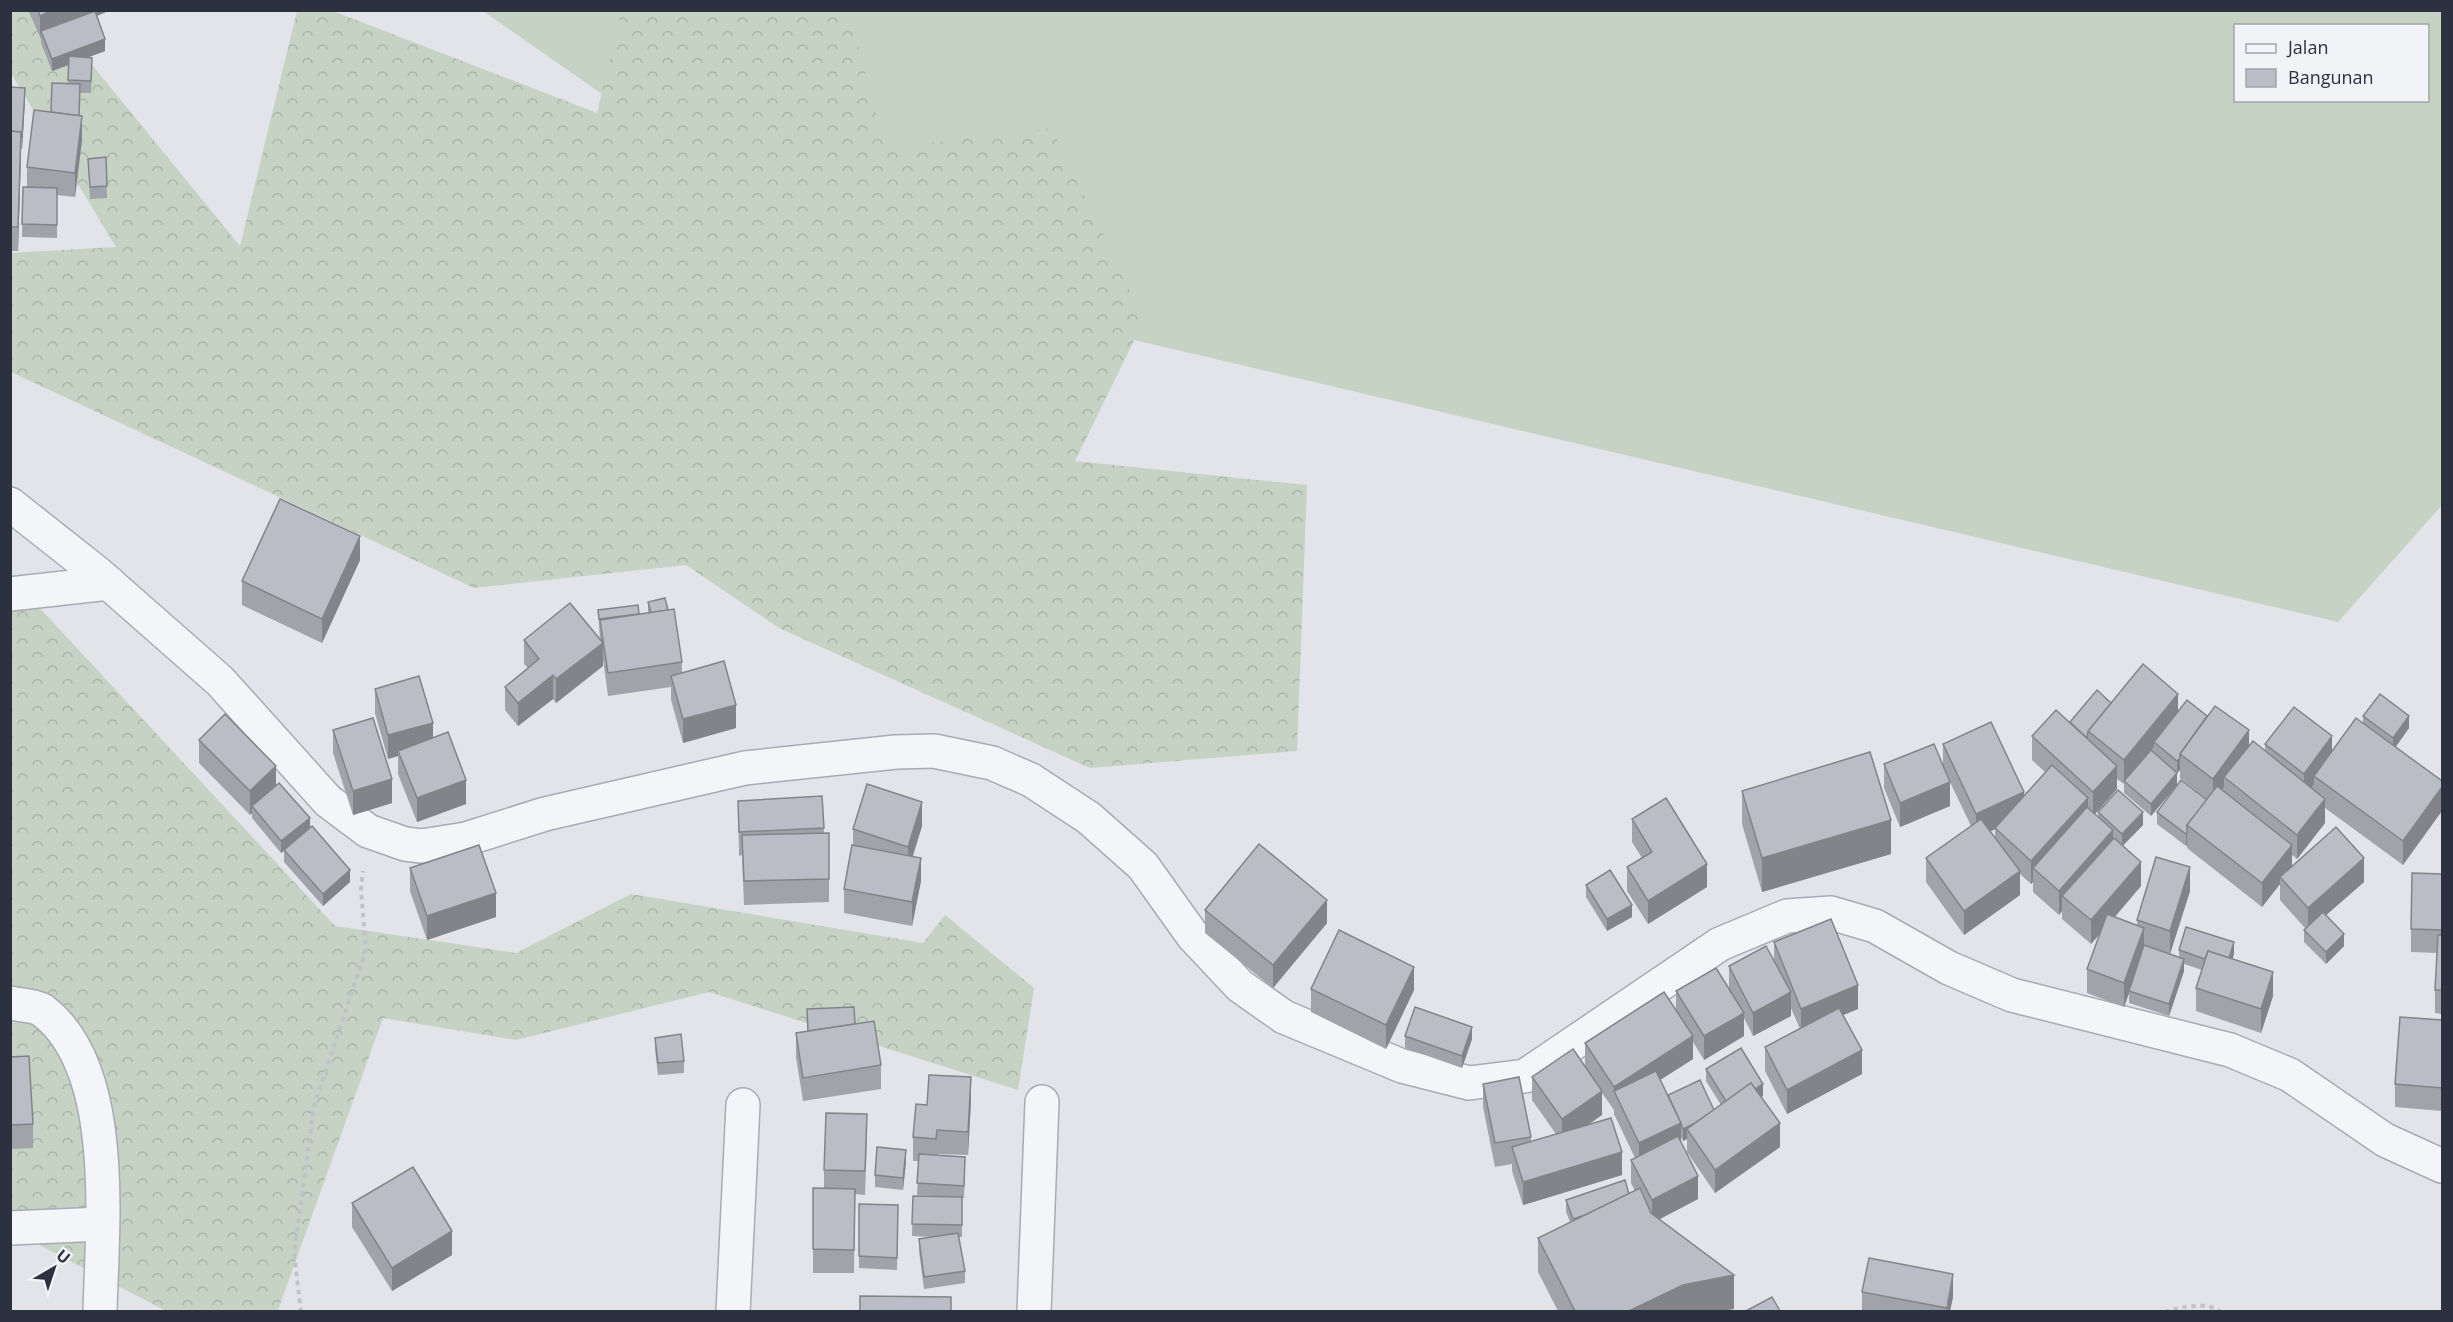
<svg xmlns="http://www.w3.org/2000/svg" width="2453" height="1322" font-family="'Open Sans',sans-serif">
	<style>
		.grass { fill: #c6d2c4; fill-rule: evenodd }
		.forest { fill: url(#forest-crowns) }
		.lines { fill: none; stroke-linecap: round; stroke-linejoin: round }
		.minor-casing { stroke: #a8abb3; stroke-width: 36 }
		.path { stroke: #c0c2c8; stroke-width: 4; stroke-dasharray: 4.5 4.5; stroke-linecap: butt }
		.minor { stroke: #f4f5f8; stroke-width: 33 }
		.wall { fill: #a0a3a9; fill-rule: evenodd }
		.shaded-wall { fill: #82848a }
		.building { fill: #babdc5; stroke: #82848a; stroke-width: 1.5 }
	</style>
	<defs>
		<pattern id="forest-crowns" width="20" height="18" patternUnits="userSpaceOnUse" patternTransform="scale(1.5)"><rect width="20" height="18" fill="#c6d2c4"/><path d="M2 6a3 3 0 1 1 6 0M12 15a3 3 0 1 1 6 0" fill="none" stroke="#aab5a9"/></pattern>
	</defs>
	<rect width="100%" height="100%" fill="#e2e4e9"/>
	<!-- grass -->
	<path class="grass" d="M 483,11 L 2442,11 L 2442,505 L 2338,622 L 865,277 ZM 2236,26 L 2428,26 L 2428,100 L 2236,100 Z"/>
	<!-- forest -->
	<g class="forest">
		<polygon points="11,11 48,11 240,246 297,11 333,11 597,113 621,11 849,11 885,148 1052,128 1144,320 1075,461 1307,485 1297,751 1090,768 779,628 686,565 474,588 11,372 11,253 116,247 11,73"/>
		<polygon points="10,581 23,590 335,926 516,953 631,894 923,943 945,915 1034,988 1018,1090 709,992 516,1040 383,1018 278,1310 166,1311 11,1230"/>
	</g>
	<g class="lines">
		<defs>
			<g id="minor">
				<polyline points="10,504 96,572 220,681 328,801 368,831 405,844 422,846 466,839 545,814 745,768 896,752 934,751 992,763 1031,780 1089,818 1143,866 1193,936 1240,986 1284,1017 1402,1066 1469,1083 1525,1076 1720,944 1787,916 1831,913 1875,926 1949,968 2012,995 2230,1050 2290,1075 2385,1140 2442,1166"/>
				<polyline points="10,594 109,583"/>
				<path d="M 10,1003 C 19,1005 34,1005 42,1010 C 119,1067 102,1226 100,1312"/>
				<polyline points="10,1228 102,1224"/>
				<polyline points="733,1312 743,1105"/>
				<polyline points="1034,1312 1042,1102"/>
			</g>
		</defs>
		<!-- minor casing -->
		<use href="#minor" class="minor-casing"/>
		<!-- path -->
		<g class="path">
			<polyline points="301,1312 294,1253 314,1106 366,950 361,890 363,871"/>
			<path d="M 2165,1312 C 2181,1307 2207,1301 2221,1312"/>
		</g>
		<!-- minor -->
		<use href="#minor" class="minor"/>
	</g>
	<!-- wall -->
	<g class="wall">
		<polygon points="28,10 106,10 106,12 97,16 105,51 88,57 92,70 91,93 80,93 79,116 82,140 75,197 57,195 57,238 22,237 23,187 27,187 27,167 51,112 68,84 69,65 52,71 41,43 41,39"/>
		<polygon points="10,87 25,100 22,149 21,149 18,251 10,251"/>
		<polygon points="106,157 107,198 90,199 88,159"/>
		<polygon points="360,560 322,643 242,605 242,581"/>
		<polygon points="648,602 682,662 682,673 736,728 683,743 671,700 671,687 608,696 603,659 603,666 556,703 553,699 518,726 505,710 505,687 528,668 524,664 524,640 600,640 598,610 639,615 648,613"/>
		<polygon points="375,689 433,738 466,804 417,822 398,774 398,756 388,759 375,713"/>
		<path d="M 2111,703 L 2178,711 L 2207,716 L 2249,746 L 2265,752 L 2265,744 L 2332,751 L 2363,723 L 2363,716 L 2409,728 L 2396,747 L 2442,781 L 2403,865 L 2325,808 L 2325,823 L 2297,859 L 2292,855 L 2292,866 L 2364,882 L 2326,915 L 2344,946 L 2326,964 L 2304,942 L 2304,930 L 2305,928 L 2280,900 L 2280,884 L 2262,907 L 2187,848 L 2187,845 L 2186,846 L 2157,824 L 2157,812 L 2176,786 L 2151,816 L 2124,793 L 2124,783 L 2124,784 L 2117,779 L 2117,789 L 2095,814 L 2098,817 L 2098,812 L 2143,825 L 2123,846 L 2141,886 L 2115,917 L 2137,925 L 2137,920 L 2190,891 L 2170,954 L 2179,957 L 2179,950 L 2234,954 L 2232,959 L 2273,996 L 2261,1033 L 2196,1011 L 2196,988 L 2202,970 L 2184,964 L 2184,971 L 2169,1016 L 2129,1003 L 2129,993 L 2124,1007 L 2087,993 L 2087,969 L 2100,934 L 2091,944 L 2062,919 L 2062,911 L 2059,915 L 2033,892 L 2033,882 L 2031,884 L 2020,874 L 2020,895 L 1964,935 L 1926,882 L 1926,858 L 1971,826 L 1950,782 L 1950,806 L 1900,827 L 1884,788 L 1884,764 L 1943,765 L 1943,744 L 2024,796 L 2045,772 L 2032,760 L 2032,736 L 2070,722 ZM 2180,770 L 2180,778 L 2207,799 L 2207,800 L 2177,785 L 2177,773 ZM 1995,829 L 1995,837 L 1990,831 Z"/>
		<polygon points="333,730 392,803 353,815 333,753"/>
		<polygon points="199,740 276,785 310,827 350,882 323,906 284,862 284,851 281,853 252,818 252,813 250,815 199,763"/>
		<polygon points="1742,791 1891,854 1762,892 1742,824"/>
		<polygon points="738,801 824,828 824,834 829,833 829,902 744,905 742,855 739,856"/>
		<polygon points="1632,819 1707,887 1648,924 1627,891 1627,867 1642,858 1632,842"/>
		<polygon points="922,826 913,856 921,881 912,926 844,913 844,889 853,845 853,829"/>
		<polygon points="410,868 496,917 427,940 410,891"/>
		<polygon points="2442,874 2442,1014 2435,1013 2435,990 2437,953 2411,952 2411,929"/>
		<polygon points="1586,885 1632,917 1607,931 1586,897"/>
		<polygon points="1205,910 1327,923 1273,988 1205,933"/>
		<polygon points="1774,942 1858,1009 1843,1015 1862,1074 1787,1114 1765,1071 1765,1047 1800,1029 1791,1008 1791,1016 1753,1036 1744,1018 1744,1036 1704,1060 1693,1042 1693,1059 1660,1080 1668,1095 1714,1110 1721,1105 1706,1081 1706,1069 1763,1096 1761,1097 1780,1147 1715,1193 1687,1152 1687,1139 1683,1141 1681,1137 1681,1142 1698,1199 1660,1219 1734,1309 1721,1311 1558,1311 1538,1272 1538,1238 1570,1222 1566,1212 1566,1200 1629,1194 1635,1191 1631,1183 1631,1160 1635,1158 1614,1114 1614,1110 1602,1093 1602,1115 1588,1125 1622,1175 1523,1205 1512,1171 1512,1164 1495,1167 1483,1107 1483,1084 1531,1137 1531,1142 1556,1134 1532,1100 1532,1077 1585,1066 1585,1043 1676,1010 1676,991 1729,988 1729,966 1774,960"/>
		<polygon points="1311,989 1414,990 1386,1049 1311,1012"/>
		<polygon points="807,1009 855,1024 881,1065 881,1089 803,1101 796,1057 796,1033 807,1032"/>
		<polygon points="2442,1020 2442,1111 2395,1107 2395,1084"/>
		<polygon points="1405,1036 1472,1039 1462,1068 1405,1048"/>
		<polygon points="655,1038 684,1061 684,1073 658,1075 655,1050"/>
		<polygon points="10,1057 33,1124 33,1148 10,1149"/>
		<polygon points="971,1101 968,1155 937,1154 937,1155 965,1169 964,1198 962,1198 962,1237 959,1237 965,1271 965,1283 924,1289 919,1251 919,1239 932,1237 912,1236 913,1196 946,1197 917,1195 919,1161 913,1161 913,1137 927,1105"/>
		<polygon points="867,1138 865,1195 855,1194 854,1273 813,1273 813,1188 824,1188 824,1170"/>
		<polygon points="906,1162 903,1190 875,1187 875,1175"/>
		<polygon points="352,1203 452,1255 392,1291 352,1227"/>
		<polygon points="859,1204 898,1205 897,1270 859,1268"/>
		<polygon points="1862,1292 1953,1297 1950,1311 1862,1311"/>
	</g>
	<!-- shaded-wall -->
	<g class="shaded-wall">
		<polygon points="53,10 106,10 106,12 43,38 41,31 40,39 40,16"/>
		<polygon points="105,39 105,51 52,71 52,59"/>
		<polygon points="25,88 25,100 22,149 22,137"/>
		<polygon points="82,116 82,140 75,197 75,173"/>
		<polygon points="21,132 21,155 18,251 18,227"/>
		<polygon points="360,536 360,560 322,643 322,619"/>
		<polygon points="603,643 603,666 556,703 556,679"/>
		<polygon points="553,675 553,699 518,726 518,703"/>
		<polygon points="2178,694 2178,717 2154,742 2154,747 2125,782 2124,781 2124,784 2124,760"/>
		<polygon points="736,705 736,728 683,743 683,719"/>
		<polygon points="2409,716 2409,728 2393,750 2393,738"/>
		<polygon points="433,723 433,747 398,751 398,756 388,759 388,735"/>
		<polygon points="2249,730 2249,754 2224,777 2224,787 2213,803 2213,779"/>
		<polygon points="2332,736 2332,760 2314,776 2314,784 2304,797 2304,774"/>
		<polygon points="2180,758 2180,770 2177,773 2177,761"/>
		<polygon points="276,766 276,789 252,806 252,813 250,815 250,791"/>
		<polygon points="2117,766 2117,789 2093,816 2093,792"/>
		<polygon points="2177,773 2177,785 2151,816 2151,804"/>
		<polygon points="392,779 392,803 353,815 353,791"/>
		<polygon points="466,780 466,804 417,822 417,798"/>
		<polygon points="1950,782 1950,806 1900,827 1900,803"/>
		<polygon points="2442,787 2442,811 2403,865 2403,841"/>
		<polygon points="2024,792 2024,816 1976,838 1976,814"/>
		<polygon points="2088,798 2088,822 2033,868 2033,882 2031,884 2031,861"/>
		<polygon points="2325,799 2325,823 2297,859 2297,835"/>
		<polygon points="922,802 922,826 908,871 908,847"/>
		<polygon points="2143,812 2143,825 2122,846 2122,834"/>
		<polygon points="310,818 310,830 281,853 281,841"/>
		<polygon points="1891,820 1891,854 1762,892 1762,858"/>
		<polygon points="2113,830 2113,853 2062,896 2062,911 2059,915 2059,891"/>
		<polygon points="2187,833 2187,845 2186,846 2186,834"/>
		<polygon points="2292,845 2292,868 2280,877 2280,884 2262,907 2262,883"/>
		<polygon points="921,858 921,881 912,926 912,902"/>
		<polygon points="2364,858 2364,882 2308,931 2308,908"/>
		<polygon points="2141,862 2141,886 2091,944 2091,920"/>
		<polygon points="1707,864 1707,887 1648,924 1648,901"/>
		<polygon points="2190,867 2190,891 2170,954 2170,931"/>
		<polygon points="350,870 350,882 323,906 323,894"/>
		<polygon points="2020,871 2020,895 1964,935 1964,911"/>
		<polygon points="496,893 496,917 427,940 427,916"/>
		<polygon points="1327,900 1327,923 1273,988 1273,965"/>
		<polygon points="1632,905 1632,917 1607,931 1607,919"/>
		<polygon points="2144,928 2144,952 2124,1007 2124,983"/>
		<polygon points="2344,934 2344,946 2326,964 2326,952"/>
		<polygon points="2234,942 2234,954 2227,978 2227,966"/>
		<polygon points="2184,959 2184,971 2169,1016 2169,1004"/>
		<polygon points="1414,967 1414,990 1386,1049 1386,1025"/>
		<polygon points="2273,972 2273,996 2261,1033 2261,1009"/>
		<polygon points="1858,985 1858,1009 1801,1032 1801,1009"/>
		<polygon points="1791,992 1791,1016 1753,1036 1753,1013"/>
		<polygon points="1744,1013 1744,1036 1704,1060 1704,1036"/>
		<polygon points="1472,1027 1472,1039 1462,1068 1462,1056"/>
		<polygon points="1693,1036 1693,1059 1621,1105 1614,1091 1614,1110 1614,1087"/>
		<polygon points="1862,1050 1862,1074 1787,1114 1787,1090"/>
		<polygon points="971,1077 971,1101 968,1155 968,1132"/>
		<polygon points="1763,1084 1763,1096 1729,1117 1729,1105"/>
		<polygon points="1602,1091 1602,1115 1562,1142 1562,1119"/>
		<polygon points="1716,1114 1687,1129 1687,1139 1683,1141 1683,1129"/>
		<polygon points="1681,1123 1681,1147 1639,1166 1639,1143"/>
		<polygon points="1780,1123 1780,1147 1715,1193 1715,1170"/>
		<polygon points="906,1150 906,1162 903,1190 903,1178"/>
		<polygon points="1622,1152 1622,1175 1523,1205 1523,1182"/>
		<polygon points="1698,1176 1698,1199 1652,1223 1652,1200"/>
		<polygon points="452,1231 452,1255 392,1291 392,1268"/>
		<polygon points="1953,1274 1953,1297 1950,1311 1947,1311"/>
		<polygon points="1734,1275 1734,1309 1721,1311 1629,1311 1683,1285"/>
	</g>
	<!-- building -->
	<g class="building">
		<polygon points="38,10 53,10 40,16"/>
		<polygon points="95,11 105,39 52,59 41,31"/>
		<polygon points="69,56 92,58 91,81 68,80"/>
		<polygon points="52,83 80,84 79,116 51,112"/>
		<polygon points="10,87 25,88 22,137 21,137 21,132 10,131"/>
		<polygon points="34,110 82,116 75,173 27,167"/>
		<polygon points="10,131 21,132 18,227 10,227"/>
		<polygon points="106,157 107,186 90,187 88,159"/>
		<polygon points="23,187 57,188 57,225 22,224"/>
		<polygon points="280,499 360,536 322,619 242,581"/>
		<polygon points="665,598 668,610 651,613 648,602"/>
		<polygon points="570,603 603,643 556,679 553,675 518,703 505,687 539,659 524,640"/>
		<polygon points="638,605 639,614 599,619 598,610"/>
		<polygon points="674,609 682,662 608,673 600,620"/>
		<polygon points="724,661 736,705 683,719 671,676"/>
		<polygon points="2143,664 2178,694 2124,760 2088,731"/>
		<polygon points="419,676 433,723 388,735 375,689"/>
		<polygon points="2097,690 2111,703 2088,731 2087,738 2070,722"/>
		<polygon points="2380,694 2409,716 2393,738 2363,716"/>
		<polygon points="2187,700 2207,716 2180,754 2180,758 2177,761 2154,742"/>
		<polygon points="2215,706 2249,730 2213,779 2180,754"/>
		<polygon points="2294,707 2332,736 2304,774 2265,744"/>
		<polygon points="2056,710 2117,766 2093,792 2032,736"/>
		<polygon points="225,714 276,766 250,791 199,740"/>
		<polygon points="373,718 392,779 353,791 333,730"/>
		<polygon points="2356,718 2442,781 2442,787 2403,841 2314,776"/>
		<polygon points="1991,722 2024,792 1976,814 1943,744"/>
		<polygon points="448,732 466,780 417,798 398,751"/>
		<polygon points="2253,741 2325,799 2297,835 2224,777"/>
		<polygon points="1934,744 1950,782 1900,803 1884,764"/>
		<polygon points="2151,750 2177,773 2151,804 2124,781"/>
		<polygon points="1870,752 1891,820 1762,858 1742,791"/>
		<polygon points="2052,765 2088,798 2031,861 1995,828"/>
		<polygon points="2181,780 2207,800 2187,825 2187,833 2186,834 2157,812"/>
		<polygon points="279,783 310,818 281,841 252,806"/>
		<polygon points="867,784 922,802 908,847 853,829"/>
		<polygon points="2217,786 2292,845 2262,883 2187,825"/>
		<polygon points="2118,790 2143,812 2122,834 2098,812"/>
		<polygon points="822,796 824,828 739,832 738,801"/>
		<polygon points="1666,798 1707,864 1648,901 1627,867 1652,852 1632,819"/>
		<polygon points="2087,807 2113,830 2059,891 2033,868"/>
		<polygon points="1981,819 2020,871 1964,911 1926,858"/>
		<polygon points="312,826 350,870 323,894 284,850"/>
		<polygon points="2336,827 2364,858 2308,908 2280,877"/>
		<polygon points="829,833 829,879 744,881 742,835"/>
		<polygon points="2114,838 2141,862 2091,920 2062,896"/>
		<polygon points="1259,844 1327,900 1273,965 1205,910"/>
		<polygon points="479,845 496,893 427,916 410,868"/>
		<polygon points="852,845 921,858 912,902 844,889"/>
		<polygon points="2156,857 2190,867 2170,931 2137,920"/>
		<polygon points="1610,870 1632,905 1607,919 1586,885"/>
		<polygon points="2412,873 2442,874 2442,930 2411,929"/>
		<polygon points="2323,912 2344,934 2326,952 2304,930"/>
		<polygon points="2107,914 2144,928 2124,983 2087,969"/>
		<polygon points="1831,919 1858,985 1801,1009 1774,942"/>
		<polygon points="2186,927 2234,942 2229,958 2208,951 2205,959 2179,950"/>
		<polygon points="1339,930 1414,967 1386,1025 1311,989"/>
		<polygon points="2438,935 2442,935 2442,990 2435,990"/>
		<polygon points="2144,945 2184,959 2169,1004 2129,991"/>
		<polygon points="1766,946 1791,992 1753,1013 1729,966"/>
		<polygon points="2208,951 2273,972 2261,1009 2196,988"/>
		<polygon points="1716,968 1744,1013 1704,1036 1676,991"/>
		<polygon points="1664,992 1693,1036 1614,1087 1585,1043"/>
		<polygon points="854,1007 855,1024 808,1031 807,1009"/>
		<polygon points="1415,1007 1472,1027 1462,1056 1405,1036"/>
		<polygon points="1839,1008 1862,1050 1787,1090 1765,1047"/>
		<polygon points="2400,1017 2442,1020 2442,1088 2395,1084"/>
		<polygon points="874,1021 881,1065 803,1078 796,1033"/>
		<polygon points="681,1034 684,1061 658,1063 655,1038"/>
		<polygon points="1741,1048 1763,1084 1755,1089 1751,1083 1726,1101 1706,1069"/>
		<polygon points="1573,1049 1602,1091 1562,1119 1532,1077"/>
		<polygon points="29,1056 33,1124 10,1125 10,1057"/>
		<polygon points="1656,1071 1681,1123 1639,1143 1614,1091"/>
		<polygon points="929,1075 971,1077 968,1132 937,1130 936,1139 913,1137 916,1104 927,1105"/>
		<polygon points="1519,1077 1531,1137 1495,1143 1483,1084"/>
		<polygon points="1700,1080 1714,1110 1695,1123 1683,1129 1681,1123 1668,1095"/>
		<polygon points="1751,1083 1780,1123 1715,1170 1687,1129"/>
		<polygon points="826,1113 867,1114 865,1171 824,1170"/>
		<polygon points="1611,1118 1622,1152 1523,1182 1512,1147"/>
		<polygon points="1678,1136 1698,1176 1652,1200 1631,1160"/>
		<polygon points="877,1147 906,1150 903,1178 875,1175"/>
		<polygon points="919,1154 965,1157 964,1186 917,1183"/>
		<polygon points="413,1167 452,1231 392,1268 352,1203"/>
		<polygon points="1625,1180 1629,1194 1585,1215 1573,1219 1566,1200"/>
		<polygon points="813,1188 855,1189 854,1250 813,1249"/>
		<polygon points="1640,1188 1651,1213 1734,1275 1683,1285 1629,1311 1575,1311 1538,1238"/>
		<polygon points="913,1196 962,1197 962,1225 912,1224"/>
		<polygon points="859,1204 898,1205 897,1258 859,1256"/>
		<polygon points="958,1233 965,1271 924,1277 919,1239"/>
		<polygon points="1869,1258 1953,1274 1947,1308 1862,1292"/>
		<polygon points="860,1296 951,1297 951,1311 860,1311"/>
		<polygon points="1772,1297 1780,1311 1746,1311"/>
	</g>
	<!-- border -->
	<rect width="2453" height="1322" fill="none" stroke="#2c313f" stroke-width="24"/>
	<!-- legend -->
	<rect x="2234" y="24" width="195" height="78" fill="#f1f3f7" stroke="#a2a5ad" stroke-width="1.5"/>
	<rect x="2246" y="44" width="30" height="9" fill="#f4f5f8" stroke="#a2a5ad" stroke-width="1.5"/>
	<text x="2288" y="54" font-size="18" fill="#2c313f">Jalan</text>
	<rect x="2246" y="69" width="30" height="18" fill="#babdc5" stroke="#a2a5ad" stroke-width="1.5"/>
	<text x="2288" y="84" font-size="18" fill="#2c313f">Bangunan</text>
	<!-- north arrow -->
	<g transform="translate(54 1268) rotate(39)" stroke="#f1f3f7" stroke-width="4.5" paint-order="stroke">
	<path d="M0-4.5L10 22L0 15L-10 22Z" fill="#2c313f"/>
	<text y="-9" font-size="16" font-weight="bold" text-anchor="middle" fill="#2c313f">U</text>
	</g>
</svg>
